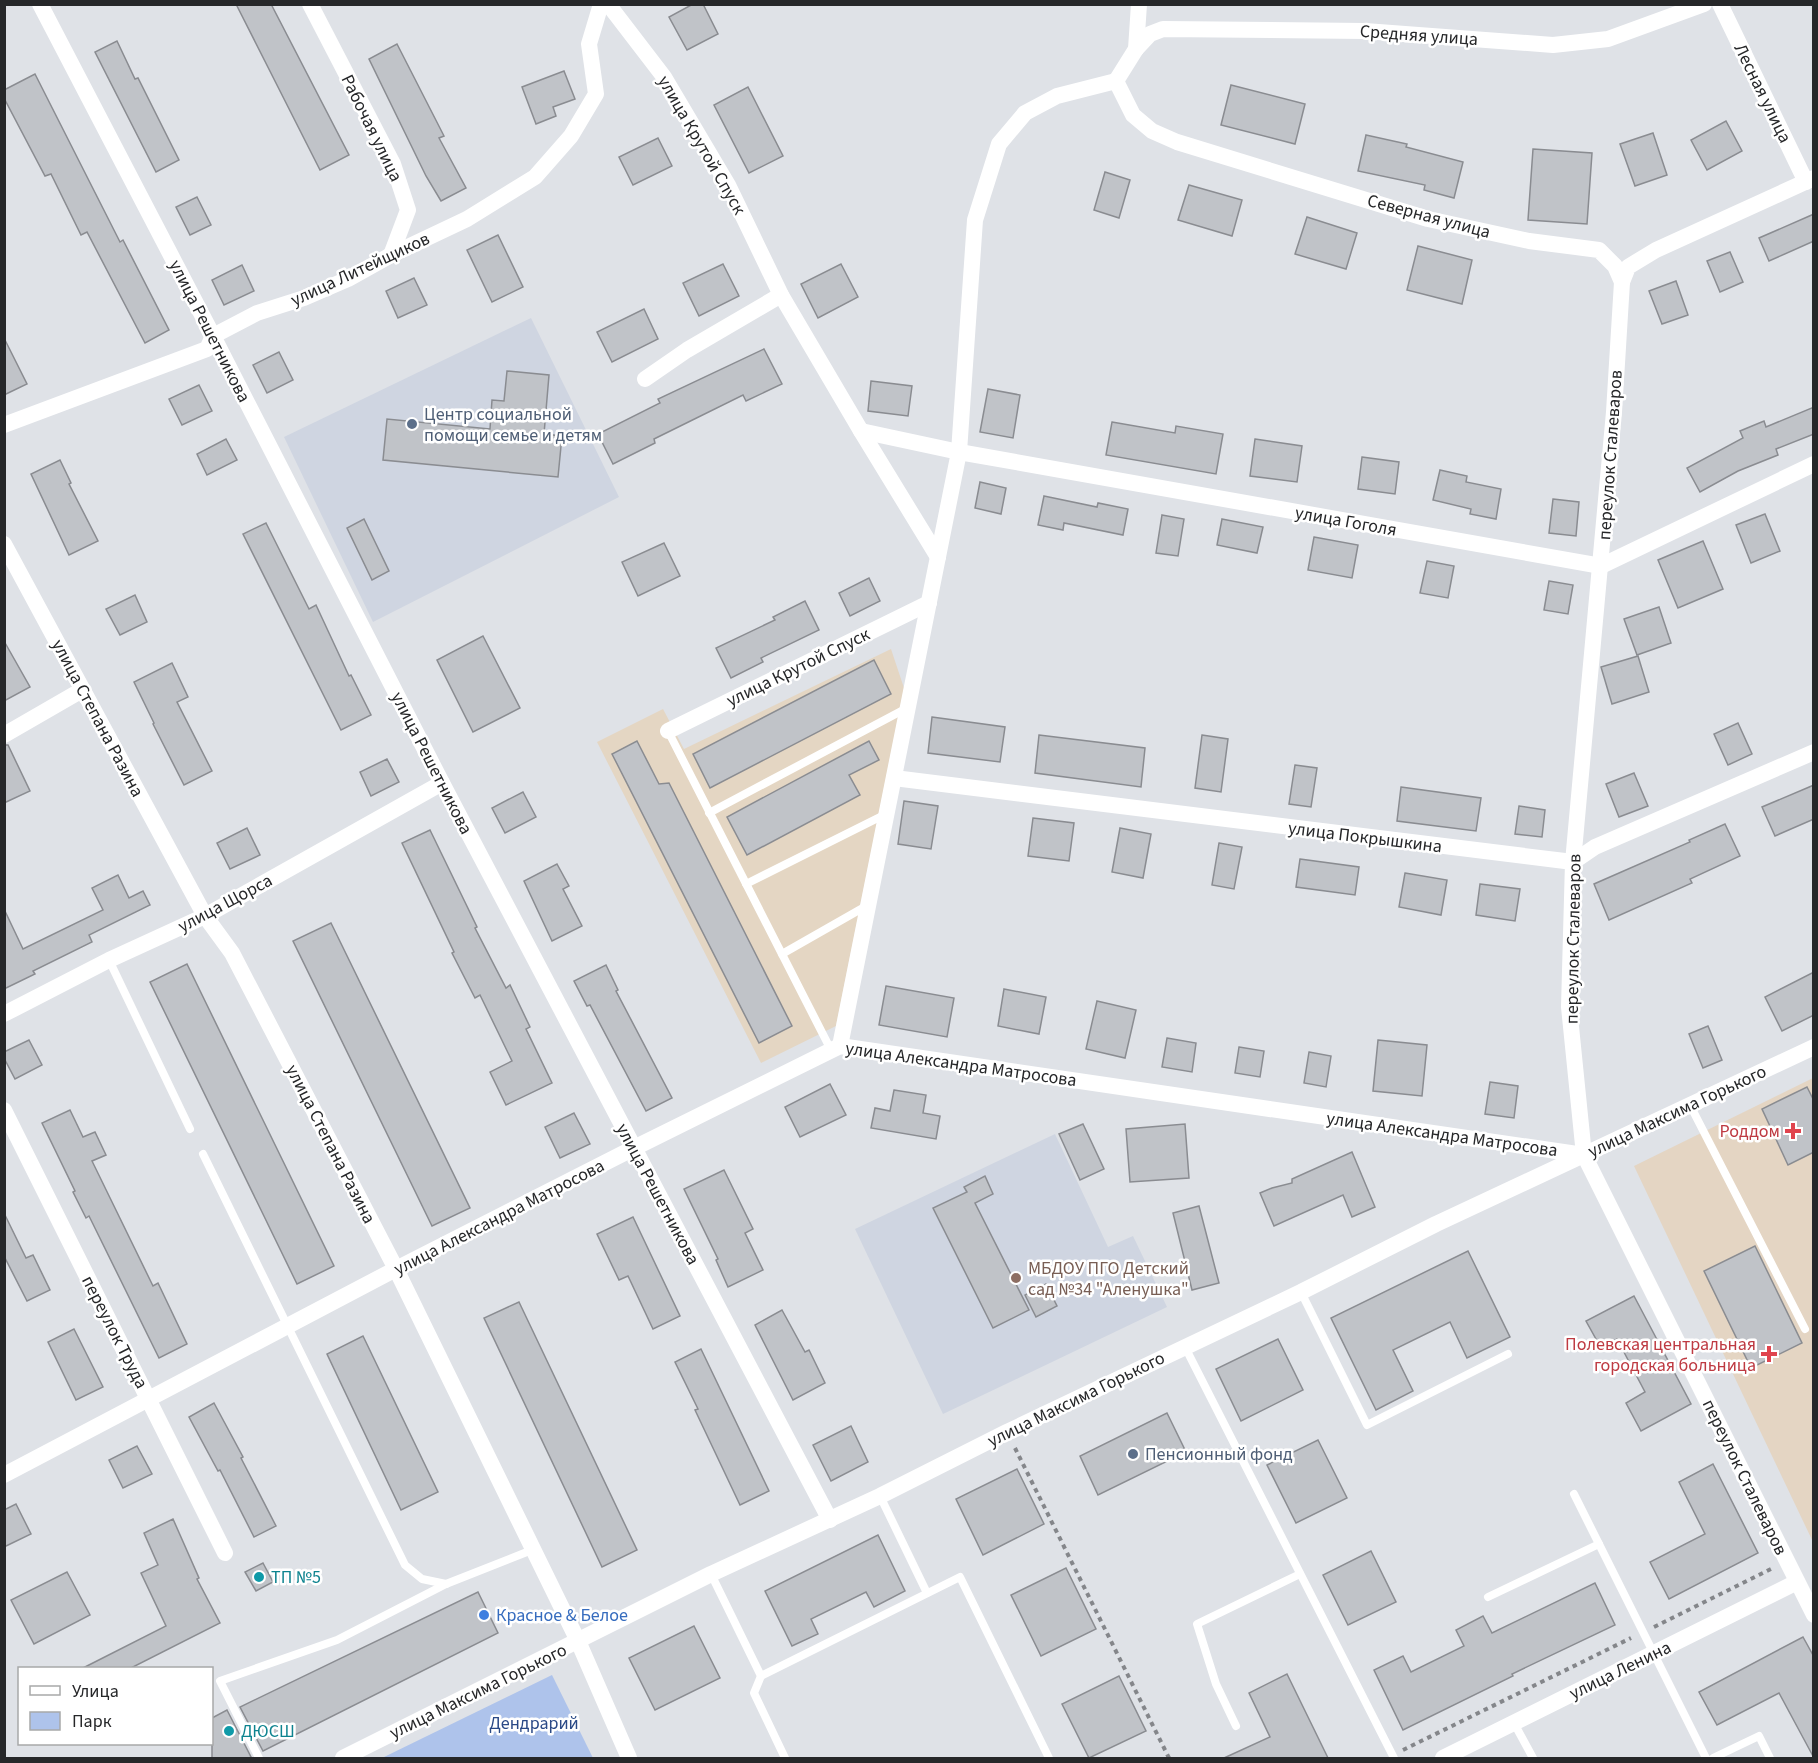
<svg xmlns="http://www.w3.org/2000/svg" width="1818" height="1763" font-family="'Source Sans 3',sans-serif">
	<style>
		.built { fill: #cfd5e1 }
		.industrial { fill: #e4d6c3 }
		.medical { fill: #e4d5c3 }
		.green { fill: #aec3eb }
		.building { fill: #c0c3c8; stroke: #8a8c91; stroke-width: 1.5 }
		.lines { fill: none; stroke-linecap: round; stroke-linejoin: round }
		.path { stroke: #84868a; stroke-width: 4; stroke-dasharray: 4.5 4.5; stroke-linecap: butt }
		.lane { stroke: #fff; stroke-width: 8 }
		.street { stroke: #fff; stroke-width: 16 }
		.service-dot { fill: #5c6f8a; stroke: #fff; stroke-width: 2 }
		.health-dot { fill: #e0444e; stroke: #fff; stroke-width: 2 }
		.education-dot { fill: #8d6e63; stroke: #fff; stroke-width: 2 }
		.culture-dot { fill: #0f9aa8; stroke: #fff; stroke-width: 2 }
		.shop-dot { fill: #3f7fe0; stroke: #fff; stroke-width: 2 }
		.labels { text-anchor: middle; stroke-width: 5; stroke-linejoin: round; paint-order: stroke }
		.street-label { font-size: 18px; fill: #262729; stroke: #fff }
		.service-label { font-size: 18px; fill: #4e5e75; stroke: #fff; text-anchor: start }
		.health-label { font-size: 18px; fill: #be3a42; stroke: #fff; text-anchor: end }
		.education-label { font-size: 18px; fill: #785e54; stroke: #fff; text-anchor: start }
		.culture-label { font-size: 18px; fill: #0d838f; stroke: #fff; text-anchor: start }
		.shop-label { font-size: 18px; fill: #366cbe; stroke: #fff; text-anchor: start }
		.park-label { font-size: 18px; fill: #2a4986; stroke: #fff }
	</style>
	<rect width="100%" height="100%" fill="#dfe2e7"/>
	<!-- built -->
	<g class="built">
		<polygon points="531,318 619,497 373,622 284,437"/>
		<polygon points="1055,1134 1108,1247 1133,1236 1167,1307 943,1414 855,1229"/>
	</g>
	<!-- industrial -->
	<polygon class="industrial" points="891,649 904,688 836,1026 761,1063 597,742 663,709 684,749"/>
	<!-- medical -->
	<polygon class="medical" points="1813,1078 1813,1542 1634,1166"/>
	<!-- green -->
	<polygon class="green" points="552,1675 593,1758 382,1758"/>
	<!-- building -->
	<g class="building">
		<polygon points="236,4 271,4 349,155 320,170"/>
		<polygon points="693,4 703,4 718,34 687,50 669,17"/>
		<polygon points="117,41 135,79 138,78 179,160 156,172 95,52"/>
		<polygon points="397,44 444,136 439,138 466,188 441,201 426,176 369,59"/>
		<polygon points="564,71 575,99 553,107 556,116 536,124 522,87"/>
		<polygon points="35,74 120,242 123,240 169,330 145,343 87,232 81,235 51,174 45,176 4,98 4,90"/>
		<polygon points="1231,85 1305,104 1295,144 1221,125"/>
		<polygon points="748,87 783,156 749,173 714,105"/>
		<polygon points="1726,121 1742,151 1707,170 1691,140"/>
		<polygon points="1653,133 1667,175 1635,186 1620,144"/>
		<polygon points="1366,135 1407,144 1406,147 1463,162 1454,198 1424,190 1425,185 1358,171"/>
		<polygon points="658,138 672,166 633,185 619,157"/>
		<polygon points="1533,149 1592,153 1587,224 1528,220"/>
		<polygon points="1105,172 1130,180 1119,218 1094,210"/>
		<polygon points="1189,185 1242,200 1232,236 1178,220"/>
		<polygon points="197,197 211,225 190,235 176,207"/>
		<polygon points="1814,214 1814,241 1769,261 1759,238"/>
		<polygon points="1307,217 1357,233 1346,269 1295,254"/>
		<polygon points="498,235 523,287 492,302 467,250"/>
		<polygon points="1418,246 1472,260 1462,304 1407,290"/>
		<polygon points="1730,252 1743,282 1720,292 1707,261"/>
		<polygon points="723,264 739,296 699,316 683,283"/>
		<polygon points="841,264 858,297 818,318 801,284"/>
		<polygon points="242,265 254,291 224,305 212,280"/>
		<polygon points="414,278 427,305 398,318 386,291"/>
		<polygon points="1676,281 1688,315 1662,324 1649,291"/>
		<polygon points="644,309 658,339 612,362 597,332"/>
		<polygon points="4,338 27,384 4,395"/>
		<polygon points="764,349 782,384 746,401 743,395 654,439 655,443 613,464 598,434 660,403 658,399"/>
		<polygon points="279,352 293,380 267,393 253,365"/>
		<polygon points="507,371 549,375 544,434 562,436 558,477 383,460 387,419 490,429 492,400 504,401"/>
		<polygon points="871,381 912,386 908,416 868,411"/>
		<polygon points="199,385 212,411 182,425 169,399"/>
		<polygon points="988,389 1020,395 1013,438 980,432"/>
		<polygon points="1814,407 1814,434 1776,449 1778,455 1738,471 1700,492 1687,468 1743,438 1740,431 1764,421 1766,427"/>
		<polygon points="1112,422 1175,433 1176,426 1223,434 1216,474 1106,455"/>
		<polygon points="226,439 237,460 207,475 197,454"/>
		<polygon points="1255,439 1302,446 1297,482 1250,476"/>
		<polygon points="1362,457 1399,462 1395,494 1358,489"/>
		<polygon points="60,460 71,483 69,484 98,541 69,555 31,474"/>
		<polygon points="1440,470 1467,476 1466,482 1501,489 1496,519 1470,514 1471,509 1433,500"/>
		<polygon points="980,482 1006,488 1001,514 975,508"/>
		<polygon points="1044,496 1097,507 1098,503 1128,509 1123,535 1064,523 1063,530 1038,525"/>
		<polygon points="1553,499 1579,502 1576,536 1549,533"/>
		<polygon points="1765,514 1780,551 1751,563 1736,525"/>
		<polygon points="1162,515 1184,519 1178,556 1156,553"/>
		<polygon points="364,519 389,571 372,580 347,528"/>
		<polygon points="1222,519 1263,527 1257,553 1217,545"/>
		<polygon points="266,523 309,609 316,605 349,676 351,675 371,715 341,730 243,534"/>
		<polygon points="1314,537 1358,545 1352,578 1308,570"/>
		<polygon points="1703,541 1723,589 1678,608 1658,560"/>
		<polygon points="664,543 680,576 638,596 622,562"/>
		<polygon points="1427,561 1454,566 1448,598 1420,593"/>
		<polygon points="869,578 880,601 850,616 839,593"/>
		<polygon points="1549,581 1573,585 1568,614 1544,610"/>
		<polygon points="135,595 147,622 120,635 106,609"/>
		<polygon points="805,601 819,630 761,658 763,662 731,678 716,648 775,620 773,617"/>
		<polygon points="1659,607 1671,643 1637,655 1624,619"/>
		<polygon points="483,636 520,708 473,732 437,660"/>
		<polygon points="4,641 30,687 4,701"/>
		<polygon points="1638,656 1649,692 1612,704 1601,667"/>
		<polygon points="874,660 891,694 710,788 693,754"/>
		<polygon points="172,663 188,697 177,702 212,771 184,785 153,724 154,723 134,682"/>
		<polygon points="932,717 1005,727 1000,762 928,753"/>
		<polygon points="1738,723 1752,754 1728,765 1714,734"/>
		<polygon points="1039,735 1145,748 1141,787 1035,773"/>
		<polygon points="1202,735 1228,739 1221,792 1195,788"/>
		<polygon points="637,741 659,784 669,783 792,1026 759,1043 612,754"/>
		<polygon points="869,741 879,760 849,775 860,795 747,855 727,817"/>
		<polygon points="4,745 8,745 30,791 4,803"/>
		<polygon points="387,759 399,782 371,796 360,772"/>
		<polygon points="1295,765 1317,768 1311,807 1289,804"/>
		<polygon points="1634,773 1648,806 1619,817 1606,784"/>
		<polygon points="1814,785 1814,819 1775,836 1762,807"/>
		<polygon points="1401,787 1481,798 1476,831 1397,821"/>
		<polygon points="523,792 536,817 505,833 492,808"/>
		<polygon points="904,801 938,806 931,849 898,844"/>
		<polygon points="1519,806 1545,810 1542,837 1515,834"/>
		<polygon points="1033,818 1074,823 1069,861 1028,856"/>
		<polygon points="1725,824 1740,856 1690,879 1692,883 1609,920 1594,884 1690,842 1689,840"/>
		<polygon points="247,828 260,855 230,869 217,843"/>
		<polygon points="1120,828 1151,834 1143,878 1112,872"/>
		<polygon points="430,830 477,927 475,928 506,988 510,985 530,1027 526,1029 552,1083 506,1105 490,1072 512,1061 480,995 475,998 452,953 454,952 402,843"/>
		<polygon points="1219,843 1242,847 1234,889 1212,885"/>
		<polygon points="1300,859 1359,867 1355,895 1296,887"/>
		<polygon points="557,864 569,886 563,889 582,926 552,941 524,881"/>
		<polygon points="1405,873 1447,880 1441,915 1399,907"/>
		<polygon points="118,875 129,898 143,891 150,905 89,935 92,942 33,971 35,974 4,989 4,909 23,949 103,910 92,888"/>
		<polygon points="1480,884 1520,889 1515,921 1476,915"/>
		<polygon points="331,923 470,1208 432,1226 293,941"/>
		<polygon points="187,964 334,1266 297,1284 150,982"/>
		<polygon points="606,965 618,990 616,991 672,1098 646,1111 590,1005 587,1006 574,981"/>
		<polygon points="1814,972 1814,1015 1782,1031 1765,997"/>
		<polygon points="886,986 954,998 947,1037 879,1025"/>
		<polygon points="1004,989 1046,997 1039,1034 998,1026"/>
		<polygon points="1097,1001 1136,1010 1125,1058 1086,1049"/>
		<polygon points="1708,1026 1722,1060 1703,1068 1689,1034"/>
		<polygon points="1167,1038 1196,1043 1192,1072 1162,1067"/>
		<polygon points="29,1040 42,1065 15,1079 4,1058 4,1052"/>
		<polygon points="1378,1040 1427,1045 1422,1096 1373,1091"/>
		<polygon points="1239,1047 1264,1051 1260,1077 1235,1073"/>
		<polygon points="1309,1052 1331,1056 1326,1087 1304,1083"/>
		<polygon points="1490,1082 1518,1086 1514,1118 1485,1114"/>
		<polygon points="830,1084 846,1115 800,1137 785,1107"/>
		<polygon points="1807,1087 1814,1101 1814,1152 1788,1165 1762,1109"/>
		<polygon points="894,1090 926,1095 923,1113 940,1116 936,1139 871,1128 875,1108 890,1111"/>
		<polygon points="70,1110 83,1137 95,1132 106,1155 92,1161 153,1286 158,1283 187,1344 159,1358 89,1216 86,1218 73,1192 75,1191 42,1123"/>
		<polygon points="574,1113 590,1144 560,1158 545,1127"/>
		<polygon points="1083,1124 1104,1169 1080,1180 1059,1134"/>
		<polygon points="1185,1124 1189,1178 1130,1182 1126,1129"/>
		<polygon points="1352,1152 1375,1207 1352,1217 1343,1195 1274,1226 1260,1193 1272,1188 1292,1183 1292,1179"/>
		<polygon points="724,1170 753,1229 745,1233 763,1270 728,1287 716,1260 718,1259 684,1189"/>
		<polygon points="985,1176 993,1194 975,1203 1029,1310 993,1328 933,1208 967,1192 964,1187"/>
		<polygon points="1199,1206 1219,1283 1192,1290 1173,1213"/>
		<polygon points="4,1213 26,1258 33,1255 50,1290 27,1301 4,1256"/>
		<polygon points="633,1217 680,1316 653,1329 628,1276 619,1280 597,1234"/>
		<polygon points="1755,1246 1802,1343 1751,1368 1704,1271"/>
		<polygon points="1468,1251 1510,1337 1467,1358 1450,1322 1393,1350 1413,1391 1376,1410 1331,1318"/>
		<polygon points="1046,1284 1057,1306 1036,1317 1025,1295"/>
		<polygon points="1634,1296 1691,1404 1641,1431 1626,1403 1645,1392 1617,1339 1601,1348 1586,1321"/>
		<polygon points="519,1302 637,1550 602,1567 484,1318"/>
		<polygon points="782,1310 805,1352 809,1350 825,1383 793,1400 755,1325"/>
		<polygon points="74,1329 103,1387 76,1400 48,1342"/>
		<polygon points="363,1336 438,1492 401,1510 327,1354"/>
		<polygon points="1278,1339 1303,1390 1241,1421 1216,1369"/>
		<polygon points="701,1349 769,1491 740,1505 695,1410 698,1409 675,1362"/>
		<polygon points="214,1403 243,1457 241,1458 276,1526 254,1537 220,1470 218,1471 189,1417"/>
		<polygon points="1167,1413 1186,1452 1098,1495 1080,1456"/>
		<polygon points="851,1426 868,1462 831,1481 813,1445"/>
		<polygon points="1318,1440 1347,1498 1296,1523 1267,1465"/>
		<polygon points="137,1446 152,1474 123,1488 109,1460"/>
		<polygon points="1713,1464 1758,1553 1669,1599 1650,1562 1705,1534 1679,1482"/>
		<polygon points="1017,1469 1044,1524 983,1555 956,1499"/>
		<polygon points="16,1504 31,1534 4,1547 4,1510"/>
		<polygon points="173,1519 199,1578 197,1579 220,1623 131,1668 83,1668 166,1626 141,1573 158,1565 144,1533"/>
		<polygon points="878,1535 905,1591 874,1607 866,1592 811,1619 818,1634 792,1646 765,1591"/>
		<polygon points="1371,1551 1396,1602 1348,1625 1323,1575"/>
		<polygon points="263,1563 273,1582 256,1591 245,1572"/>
		<polygon points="1066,1568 1096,1629 1041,1656 1011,1595"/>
		<polygon points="67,1572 90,1615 34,1644 11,1600"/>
		<polygon points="1595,1583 1615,1625 1512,1674 1513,1676 1403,1730 1374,1670 1403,1656 1411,1672 1464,1646 1456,1630 1483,1616 1492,1633"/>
		<polygon points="478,1592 498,1633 263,1751 240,1707"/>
		<polygon points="694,1626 720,1678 655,1710 629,1658"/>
		<polygon points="1803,1637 1814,1657 1814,1758 1779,1693 1717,1725 1699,1692"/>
		<polygon points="1287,1674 1328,1758 1224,1758 1270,1737 1249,1693"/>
		<polygon points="1119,1676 1146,1731 1089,1758 1062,1704"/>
		<polygon points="227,1710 251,1757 249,1758 212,1758 212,1718"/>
	</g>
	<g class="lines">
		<!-- path -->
		<g class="path">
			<polyline points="1015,1448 1169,1758"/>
			<polyline points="1654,1627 1771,1569"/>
			<polyline points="1403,1750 1631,1638"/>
		</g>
		<!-- lane -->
		<g class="lane">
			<polyline points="668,731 831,1050"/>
			<polyline points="709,813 907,708"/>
			<polyline points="746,884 886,814"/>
			<polyline points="782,954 868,905"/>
			<polyline points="109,960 190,1129"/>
			<polyline points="1690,1105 1805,1329"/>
			<polyline points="203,1154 405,1565 422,1579 446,1584"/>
			<polyline points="1301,1292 1367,1425 1508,1354"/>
			<polyline points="1185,1347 1394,1758"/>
			<polyline points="1574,1494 1706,1758"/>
			<polyline points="880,1496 927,1593"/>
			<polyline points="711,1574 761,1676"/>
			<polyline points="1488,1597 1599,1544"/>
			<polyline points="1514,1723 1533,1758"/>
			<polyline points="1236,1726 1216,1684 1197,1624 1300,1574"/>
			<polyline points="259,1758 220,1681 337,1640 446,1584 532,1550"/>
			<polyline points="785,1758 754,1693 761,1676 960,1577 1049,1758"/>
			<polyline points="1713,1758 1759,1736 1770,1758"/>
		</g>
		<!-- street -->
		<g class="street">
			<polyline points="40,4 213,336 442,783 830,1520"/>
			<polyline points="310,4 393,164 408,210 391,255"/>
			<polyline points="608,4 664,77 728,185 781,295 861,431 938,557"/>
			<polyline points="1139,4 1136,49 1116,81 1133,115 1152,131 1177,142 1428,219 1529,241 1599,250 1615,266 1622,282 1628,267 1656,250 1814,178"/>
			<polyline points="1720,4 1806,182"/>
			<polyline points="1136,49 1150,34 1163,29 1365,31 1553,45 1608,39 1704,4"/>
			<polyline points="1622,282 1614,412 1573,862 1569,1007 1584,1155 1814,1615"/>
			<polyline points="645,379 687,350 781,295"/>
			<polyline points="4,425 207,349 213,336 257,313 304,298 348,279 391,255 467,219 535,177 571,136 596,94 589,44 601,4"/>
			<polyline points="861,431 959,452 1601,566 1814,464"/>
			<polyline points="4,544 205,916 232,953 396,1269 578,1641 629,1758"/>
			<polyline points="668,731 929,603"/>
			<polyline points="4,735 82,690"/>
			<polyline points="894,778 1573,862 1595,847 1814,752"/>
			<polyline points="4,1014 109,960 205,916 442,783"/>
			<polyline points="840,1046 959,452 975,220 999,144 1025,113 1057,96 1116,81"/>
			<polyline points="4,1110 225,1553"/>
			<polyline points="4,1475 396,1269 634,1148 840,1046 1584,1155"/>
			<polyline points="343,1758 711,1574 880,1496 1007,1432 1301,1292 1436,1224 1814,1047"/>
			<polyline points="1443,1758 1797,1582"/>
		</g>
	</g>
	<!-- markers -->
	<g class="service-dot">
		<circle cx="412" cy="424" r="6"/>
		<circle cx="1133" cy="1454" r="6"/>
	</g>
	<g class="health-dot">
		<path d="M1790 1122h6v6h6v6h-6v6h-6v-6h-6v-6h6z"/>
		<path d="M1766 1345h6v6h6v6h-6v6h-6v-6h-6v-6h6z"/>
	</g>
	<circle class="education-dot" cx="1016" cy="1278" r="6"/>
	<g class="culture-dot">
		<circle cx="259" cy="1577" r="6"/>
		<circle cx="229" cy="1731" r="6"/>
	</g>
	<circle class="shop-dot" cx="484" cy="1615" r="6"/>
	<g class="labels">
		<!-- street labels -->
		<g class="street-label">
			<text transform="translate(1419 35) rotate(4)" y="6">Средняя улица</text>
			<text transform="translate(1763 93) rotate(64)" y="6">Лесная улица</text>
			<text transform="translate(372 128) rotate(64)" y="6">Рабочая улица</text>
			<text transform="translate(702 145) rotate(60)" y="6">улица Крутой Спуск</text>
			<text transform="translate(1429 216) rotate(15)" y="6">Северная улица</text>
			<text transform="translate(360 269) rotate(-25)" y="6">улица Литейщиков</text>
			<text transform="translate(210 331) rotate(63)" y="6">улица Решетникова</text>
			<text transform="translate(1610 455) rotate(-86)" y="6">переулок Сталеваров</text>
			<text transform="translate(1346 521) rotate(10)" y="6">улица Гоголя</text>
			<text transform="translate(798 667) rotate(-26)" y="6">улица Крутой Спуск</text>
			<text transform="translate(98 718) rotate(62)" y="6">улица Степана Разина</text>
			<text transform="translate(432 763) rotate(63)" y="6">улица Решетникова</text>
			<text transform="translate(1365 837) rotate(7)" y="6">улица Покрышкина</text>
			<text transform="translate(225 903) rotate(-28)" y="6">улица Щорса</text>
			<text transform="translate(1573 939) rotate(-89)" y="6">переулок Сталеваров</text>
			<text transform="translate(961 1064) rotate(8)" y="6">улица Александра Матросова</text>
			<text transform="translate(1677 1111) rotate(-25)" y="6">улица Максима Горького</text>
			<text transform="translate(1442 1134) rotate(8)" y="6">улица Александра Матросова</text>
			<text transform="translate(331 1144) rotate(63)" y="6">улица Степана Разина</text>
			<text transform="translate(658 1194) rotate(62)" y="6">улица Решетникова</text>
			<text transform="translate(499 1217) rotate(-27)" y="6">улица Александра Матросова</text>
			<text transform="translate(115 1332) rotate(63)" y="6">переулок Труда</text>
			<text transform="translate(1076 1399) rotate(-26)" y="6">улица Максима Горького</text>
			<text transform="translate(1745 1477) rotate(64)" y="6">переулок Сталеваров</text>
			<text transform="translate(1620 1670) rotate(-26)" y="6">улица Ленина</text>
			<text transform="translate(478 1691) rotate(-26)" y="6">улица Максима Горького</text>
		</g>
		<!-- service labels -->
		<g class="service-label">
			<text x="424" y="420">Центр социальной<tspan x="424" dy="21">помощи семье и детям</tspan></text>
			<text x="1145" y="1460">Пенсионный фонд</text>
		</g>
		<!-- health labels -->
		<g class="health-label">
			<text x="1780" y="1137">Роддом</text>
			<text x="1756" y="1350">Полевская центральная<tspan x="1756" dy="21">городская больница</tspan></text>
		</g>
		<!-- education labels -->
		<g class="education-label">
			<text x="1028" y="1274">МБДОУ ПГО Детский<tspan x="1028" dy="21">сад №34 "Аленушка"</tspan></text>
		</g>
		<!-- culture labels -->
		<g class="culture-label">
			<text x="271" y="1583">ТП №5</text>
			<text x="241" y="1737">ДЮСШ</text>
		</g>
		<!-- shop labels -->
		<g class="shop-label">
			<text x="496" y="1621">Красное &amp; Белое</text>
		</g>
		<!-- park labels -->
		<g class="park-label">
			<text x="534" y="1729">Дендрарий</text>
		</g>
	</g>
	<!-- border -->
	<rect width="1818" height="1763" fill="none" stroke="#262729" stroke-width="12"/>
	<!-- legend -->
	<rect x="18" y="1667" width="195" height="78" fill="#ffffff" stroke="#a8a9a9" stroke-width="1.5"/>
	<rect x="30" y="1686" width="30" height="9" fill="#ffffff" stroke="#a8a9a9" stroke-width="1.5"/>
	<text x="72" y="1697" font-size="18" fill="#262729">Улица</text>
	<rect x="30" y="1712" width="30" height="18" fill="#aec3eb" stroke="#a8a9a9" stroke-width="1.5"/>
	<text x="72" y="1727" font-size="18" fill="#262729">Парк</text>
</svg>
